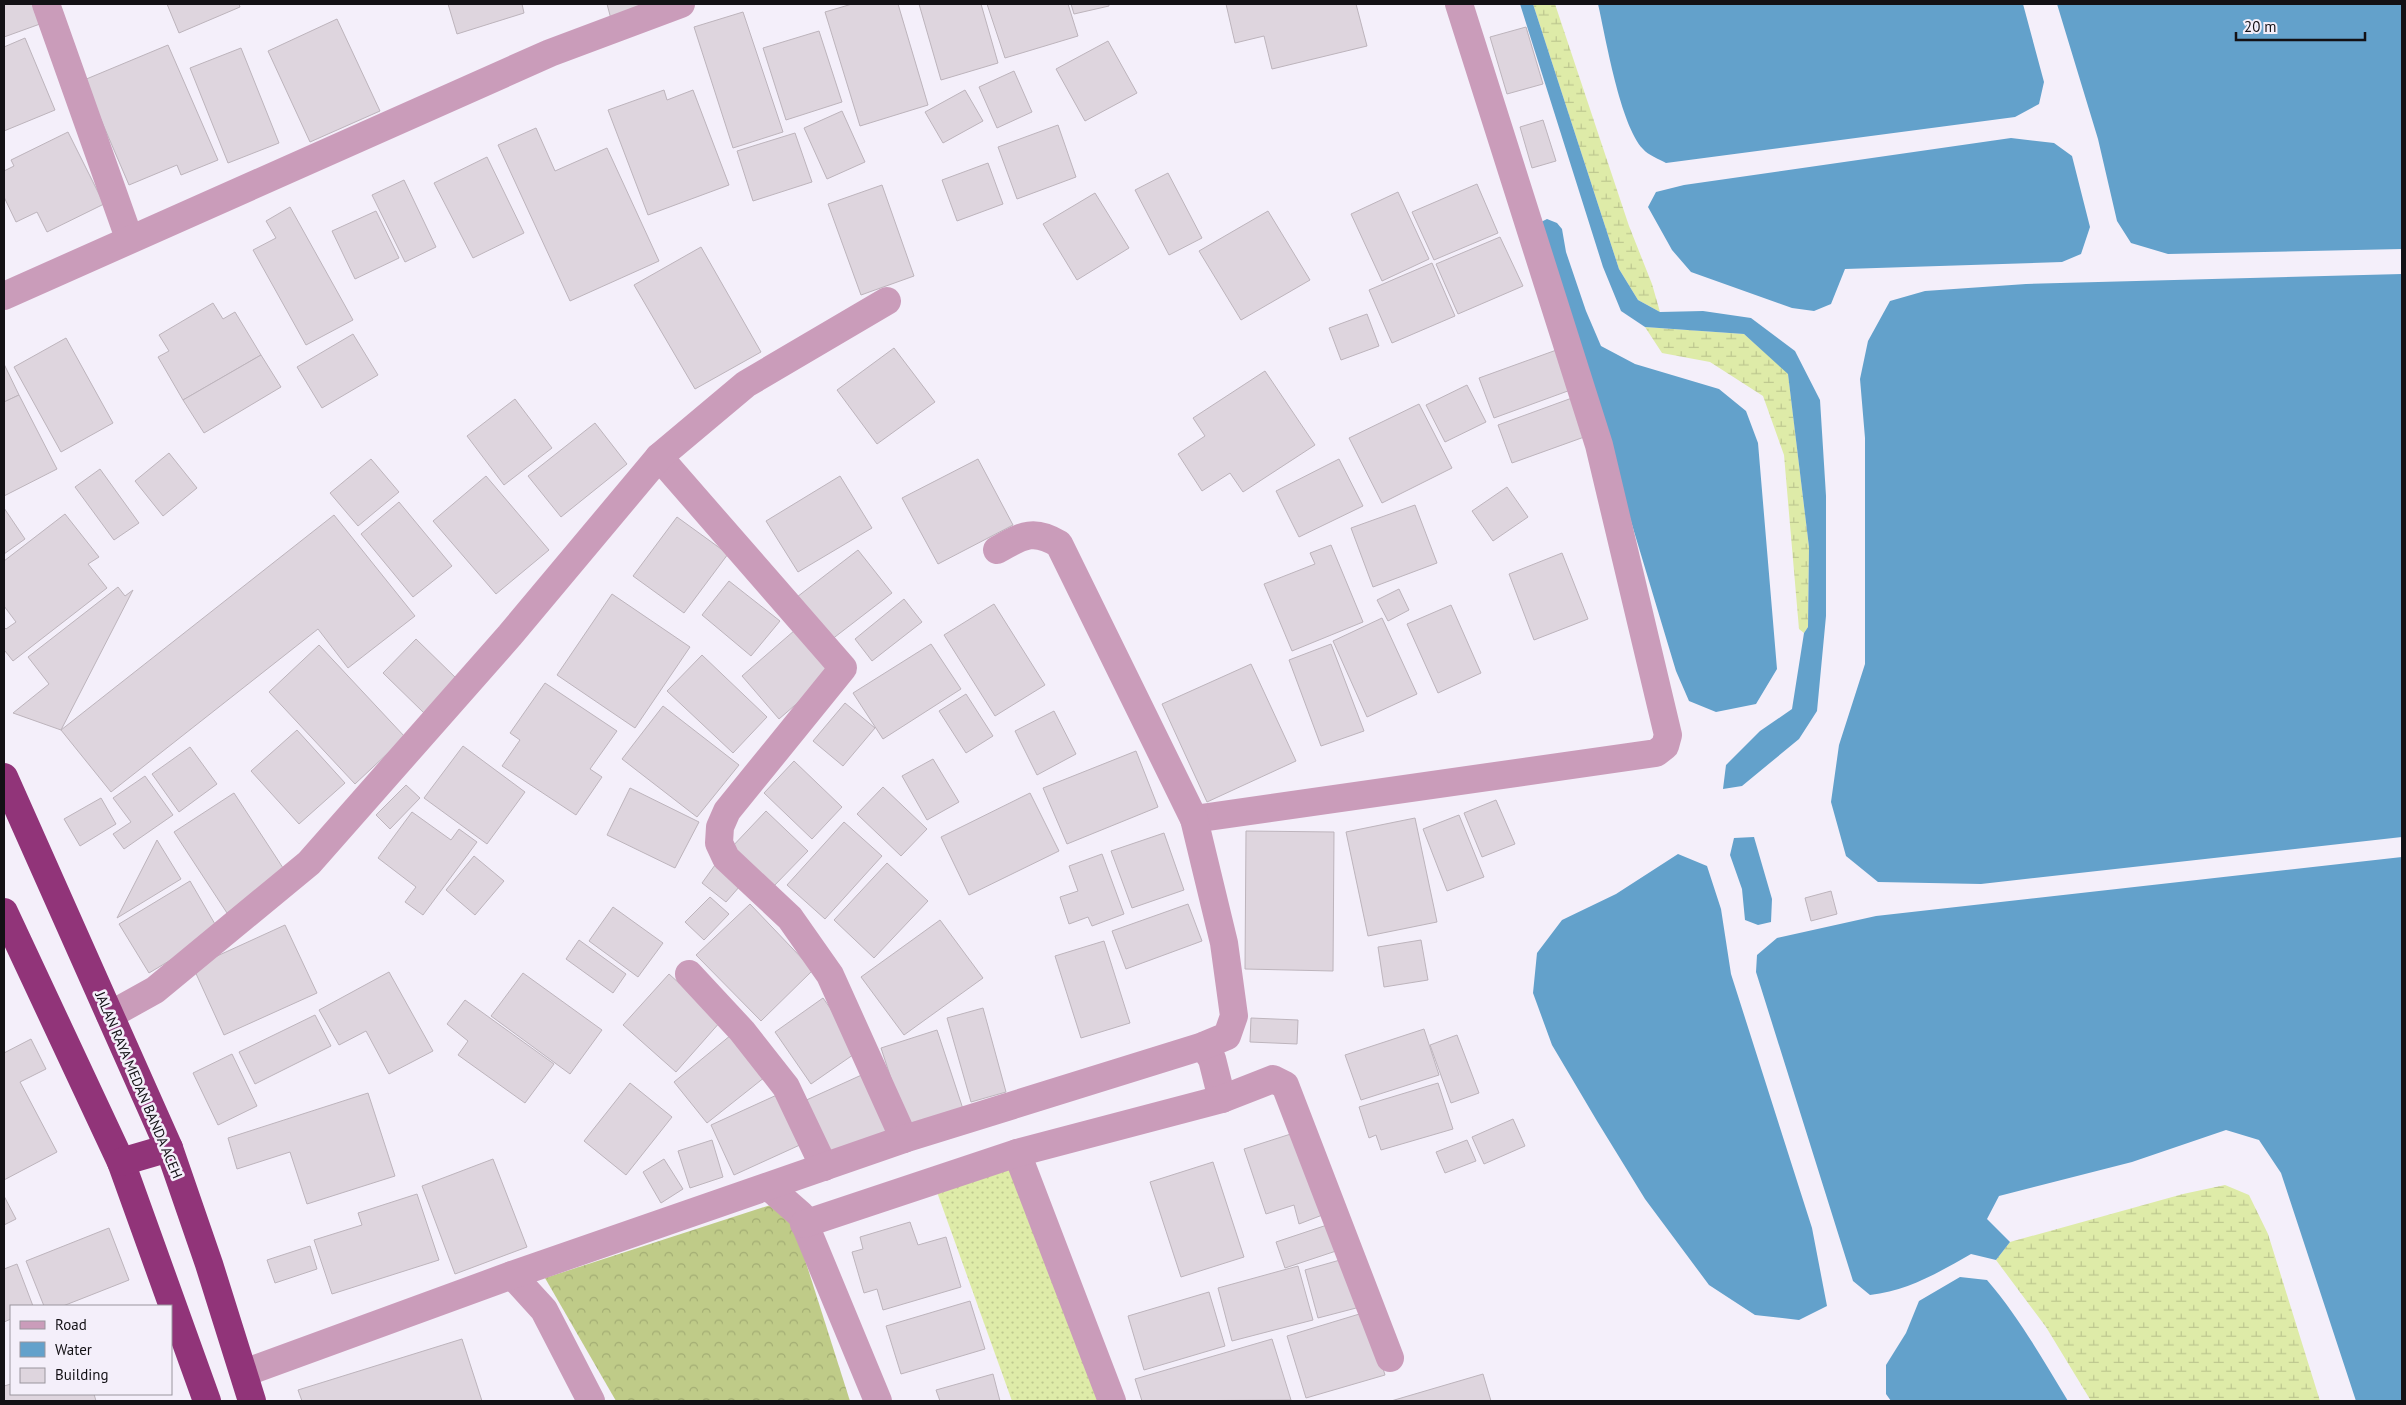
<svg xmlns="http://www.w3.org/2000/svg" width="2406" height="1405" font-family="'PT Sans',sans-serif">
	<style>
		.grass { fill: url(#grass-dots) }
		.forest { fill: url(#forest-crowns) }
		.wetland { fill: url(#wetland-marsh) }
		.water { fill: #63a1cb }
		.building { fill: #ded5de; stroke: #bdb4bc }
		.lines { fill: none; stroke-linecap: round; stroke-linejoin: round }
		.street { stroke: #ca9cba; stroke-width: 28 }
		.highway { stroke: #913479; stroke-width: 28 }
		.labels { text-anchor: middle; stroke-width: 5; stroke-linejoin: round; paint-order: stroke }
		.street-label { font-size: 14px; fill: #131115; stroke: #f4effa }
	</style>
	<defs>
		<pattern id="grass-dots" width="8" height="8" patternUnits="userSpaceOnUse" patternTransform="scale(1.25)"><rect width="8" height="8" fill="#deeba8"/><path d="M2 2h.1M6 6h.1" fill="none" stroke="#bec890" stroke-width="1.8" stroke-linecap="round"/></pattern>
		<pattern id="forest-crowns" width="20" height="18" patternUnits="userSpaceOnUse" patternTransform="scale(1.25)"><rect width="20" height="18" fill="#bfcb88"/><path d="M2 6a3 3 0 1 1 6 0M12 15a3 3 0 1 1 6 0" fill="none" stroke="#a3ad74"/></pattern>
		<pattern id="wetland-marsh" width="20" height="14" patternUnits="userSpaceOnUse" patternTransform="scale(1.25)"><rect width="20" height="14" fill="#deeba8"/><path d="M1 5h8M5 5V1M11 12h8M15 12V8" fill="none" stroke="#bec890"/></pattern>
	</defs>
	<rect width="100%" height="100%" fill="#f4effa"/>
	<!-- grass -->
	<polygon class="grass" points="1009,1168 1108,1401 1012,1401 937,1192"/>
	<!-- forest -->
	<polygon class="forest" points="786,1200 850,1401 616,1401 545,1278"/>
	<!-- wetland -->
	<g class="wetland">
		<polygon points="1533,4 1555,4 1629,226 1652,284 1660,312 1638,300 1619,269"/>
		<polygon points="1645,327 1744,334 1788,373 1809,547 1808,627 1804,633 1799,629 1784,455 1763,396 1710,362 1662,353"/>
		<polygon points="2225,1185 2249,1195 2268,1234 2320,1401 2091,1401 2046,1327 1996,1260 2010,1242 2183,1194"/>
	</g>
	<!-- water -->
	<g class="water">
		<polygon points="1520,4 1533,4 1619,269 1638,300 1660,312 1703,311 1751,318 1795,351 1820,400 1826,496 1826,616 1817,711 1799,739 1742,786 1723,789 1726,765 1760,731 1792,709 1804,633 1808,627 1809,547 1788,374 1744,334 1645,327 1621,311 1603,267"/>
		<path d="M 1598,4 L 2023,4 L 2044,82 L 2039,104 L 2015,117 L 1666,163 C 1659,159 1648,155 1643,149 C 1620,124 1606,39 1598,4 Z"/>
		<polygon points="2057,4 2402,4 2402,249 2168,254 2131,243 2117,221 2098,139"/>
		<polygon points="2011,138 2054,143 2072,156 2090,227 2081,254 2062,262 1845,269 1831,304 1814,311 1792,308 1691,272 1672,250 1648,207 1656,192 1684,185"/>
		<polygon points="1547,219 1557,223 1562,229 1566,252 1586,311 1601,346 1635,364 1719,389 1746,411 1758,443 1777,669 1756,704 1716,712 1689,701 1676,671 1541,222"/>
		<polygon points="2402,274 2402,837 1981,884 1878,882 1846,856 1831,802 1839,745 1865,664 1865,438 1860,379 1868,341 1890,301 1925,291 2026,284"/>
		<polygon points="1754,837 1772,899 1771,922 1758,925 1745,920 1742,889 1730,855 1734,838"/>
		<polygon points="1678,854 1707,866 1721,909 1731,974 1812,1228 1827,1306 1799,1320 1755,1315 1709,1285 1645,1199 1597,1121 1552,1045 1533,993 1537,953 1562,920 1616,894"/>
		<path d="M 2402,857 L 2402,1401 L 2356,1401 L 2281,1173 L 2259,1140 L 2226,1130 L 2132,1162 L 1999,1196 L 1987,1219 L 2010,1242 L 1996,1260 L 1971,1254 C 1939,1272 1908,1291 1870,1295 L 1853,1281 L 1756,972 L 1757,955 L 1777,938 L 1876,916 Z"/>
		<path d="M 1960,1277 L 1987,1280 C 2019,1317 2043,1360 2068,1401 L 1891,1401 L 1886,1394 L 1886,1365 L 1906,1333 L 1919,1301 Z"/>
	</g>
	<!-- building -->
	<g class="building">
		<polygon points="4,4 32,4 40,24 4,37"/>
		<polygon points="167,4 239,4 240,7 179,33"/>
		<polygon points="448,4 522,4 524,13 457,34"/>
		<polygon points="607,4 663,4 611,19"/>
		<polygon points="852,4 898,4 928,105 860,126 825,12"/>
		<polygon points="919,4 981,4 998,63 941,80"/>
		<polygon points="987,4 1068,4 1078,36 1005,58"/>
		<polygon points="1071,4 1109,4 1109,6 1074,14"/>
		<polygon points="1226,4 1356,4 1367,46 1272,69 1264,36 1235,43"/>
		<polygon points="743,12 783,132 733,148 694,27"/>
		<polygon points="337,19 380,111 310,142 268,51"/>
		<polygon points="1526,27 1543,84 1507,94 1490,37"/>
		<polygon points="819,31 842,102 786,120 763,48"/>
		<polygon points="25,38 55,110 4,131 4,47"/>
		<polygon points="1108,41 1137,93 1085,121 1056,69"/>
		<polygon points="168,45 218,160 181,175 177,165 129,185 84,80"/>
		<polygon points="241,48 279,143 228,163 190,68"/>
		<polygon points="1014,71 1032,112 997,128 979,87"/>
		<polygon points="664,90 667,100 693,90 729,185 648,215 608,110"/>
		<polygon points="965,90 983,121 943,143 925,112"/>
		<polygon points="842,111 865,162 827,179 804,128"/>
		<polygon points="1543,120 1556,161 1532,168 1520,127"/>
		<polygon points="1058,125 1076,177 1017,199 998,147"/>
		<polygon points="536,128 555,171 607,148 659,261 570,301 498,145"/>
		<polygon points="68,132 104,204 47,232 37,212 16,222 4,197 4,171 14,166 11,160"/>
		<polygon points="795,133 812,182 753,201 737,151"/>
		<polygon points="487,157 524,233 473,258 434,183"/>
		<polygon points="988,163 1003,204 957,221 942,180"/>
		<polygon points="1168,173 1202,238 1169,255 1135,190"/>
		<polygon points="404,180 436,247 405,262 372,195"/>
		<polygon points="1477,184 1498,233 1434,260 1412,212"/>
		<polygon points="882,185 914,276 861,295 828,204"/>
		<polygon points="1398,192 1429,259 1382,281 1351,214"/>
		<polygon points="1095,193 1129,248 1077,280 1043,224"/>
		<polygon points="290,207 353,320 306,345 253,250 276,238 266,221"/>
		<polygon points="376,211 399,258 355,279 332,231"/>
		<polygon points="1268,211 1310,280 1241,320 1199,251"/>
		<polygon points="1500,237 1523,286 1458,314 1436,264"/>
		<polygon points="701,247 761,352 695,389 634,285"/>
		<polygon points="1432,263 1455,316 1392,343 1369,290"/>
		<polygon points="213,303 223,319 235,312 261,355 183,400 158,357 169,351 159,335"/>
		<polygon points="1367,314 1379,346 1341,360 1329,328"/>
		<polygon points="353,334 378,375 322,408 297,367"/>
		<polygon points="66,338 113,423 61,452 14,367"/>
		<polygon points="894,348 935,402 877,444 837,390"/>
		<polygon points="1562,348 1576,388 1494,418 1479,378"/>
		<polygon points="261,355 281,387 204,433 183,400"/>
		<polygon points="4,364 19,395 4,402"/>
		<polygon points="1265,371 1315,445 1243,492 1230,473 1202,491 1178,454 1205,436 1193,418"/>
		<polygon points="1467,385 1486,422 1445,442 1426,405"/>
		<polygon points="19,395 57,469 4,496 4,402"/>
		<polygon points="1572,398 1587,436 1512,463 1498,425"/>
		<polygon points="515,399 552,448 504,485 467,436"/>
		<polygon points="1419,404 1452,468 1382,503 1349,438"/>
		<polygon points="595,423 627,464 561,517 528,476"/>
		<polygon points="169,453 197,488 163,516 135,481"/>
		<polygon points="371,459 399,492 358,526 330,493"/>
		<polygon points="978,459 1013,525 938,564 902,498"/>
		<polygon points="1339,459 1363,506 1299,537 1276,491"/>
		<polygon points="100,469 139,523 114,540 75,487"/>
		<polygon points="486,476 549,550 496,594 433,521"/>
		<polygon points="840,476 872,528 798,572 766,521"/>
		<polygon points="1507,487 1528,517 1493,541 1472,511"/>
		<polygon points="399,502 452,566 413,597 361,534"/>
		<polygon points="1415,505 1437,563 1373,587 1351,528"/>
		<polygon points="4,508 25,539 4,554"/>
		<polygon points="65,514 99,557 88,564 107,588 13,661 5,651 4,652 4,627 6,629 16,622 4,606 4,561"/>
		<polygon points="334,515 415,616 348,668 318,629 111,792 61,730"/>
		<polygon points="677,517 728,554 684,613 633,576"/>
		<polygon points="1331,545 1363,622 1292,651 1264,584 1315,564 1310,553"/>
		<polygon points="858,550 892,593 831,640 797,597"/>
		<polygon points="1562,553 1588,619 1534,640 1509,574"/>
		<polygon points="729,581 780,621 751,656 702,615"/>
		<polygon points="118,587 125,596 133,590 61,730 13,713 49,684 28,657"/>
		<polygon points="1399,589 1409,610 1388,621 1377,600"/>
		<polygon points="612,594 690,647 635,728 557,675"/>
		<polygon points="904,599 922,622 872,661 855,639"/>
		<polygon points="994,604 1045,685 995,716 944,635"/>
		<polygon points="1451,605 1481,673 1438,693 1407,624"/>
		<polygon points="1382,618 1417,694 1367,717 1333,641"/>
		<polygon points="795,630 832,673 779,719 742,676"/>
		<polygon points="416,639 458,680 424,713 383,673"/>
		<polygon points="931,644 961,689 883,739 853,693"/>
		<polygon points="1331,644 1364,731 1321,746 1289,660"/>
		<polygon points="319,645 405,737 355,784 269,692"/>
		<polygon points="702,655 767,717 733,753 667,691"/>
		<polygon points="1251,664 1296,761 1207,802 1162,704"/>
		<polygon points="545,683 617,731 590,769 602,777 576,815 502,766 520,740 510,733"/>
		<polygon points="966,694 993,736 966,753 939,711"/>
		<polygon points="845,703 875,728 843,766 813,741"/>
		<polygon points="663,706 739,765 697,817 622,759"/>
		<polygon points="1054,711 1076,754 1037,775 1015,731"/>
		<polygon points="297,730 345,783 299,824 251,771"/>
		<polygon points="463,746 525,792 487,844 424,798"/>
		<polygon points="190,747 217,784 179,812 152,774"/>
		<polygon points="1136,751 1158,807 1067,844 1043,788"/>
		<polygon points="933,759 959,802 927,820 902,776"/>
		<polygon points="794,761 842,807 812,839 764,793"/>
		<polygon points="145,776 173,815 124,849 113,834 131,822 113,798"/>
		<polygon points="406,785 420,798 390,829 376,815"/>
		<polygon points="883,787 927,829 901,856 857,814"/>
		<polygon points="630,788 699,822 675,868 607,835"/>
		<polygon points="234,793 287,874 227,913 174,832"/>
		<polygon points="1030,793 1059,851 969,895 941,837"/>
		<polygon points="101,798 116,824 80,846 64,819"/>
		<polygon points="1496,800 1515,844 1482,857 1464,813"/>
		<polygon points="766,811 808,851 771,889 730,849"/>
		<polygon points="412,812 451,840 459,829 477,842 423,915 405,902 416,887 378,858"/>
		<polygon points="1459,815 1484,877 1447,891 1423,829"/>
		<polygon points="1415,818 1437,922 1368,936 1346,832"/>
		<polygon points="844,822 882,856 825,919 787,885"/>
		<polygon points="1246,831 1334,832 1333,971 1245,969"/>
		<polygon points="1164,833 1184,890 1132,908 1111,851"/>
		<polygon points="157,840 181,879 117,918"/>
		<polygon points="1102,854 1124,914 1092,926 1088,917 1069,924 1060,897 1078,891 1069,866"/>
		<polygon points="474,856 504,881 475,915 446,890"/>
		<polygon points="887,863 928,901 874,958 834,920"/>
		<polygon points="715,865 740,886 726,902 702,883"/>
		<polygon points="190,881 219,931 149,973 119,924"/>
		<polygon points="1831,891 1837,914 1811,921 1805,898"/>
		<polygon points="710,897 729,914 704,940 685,922"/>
		<polygon points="750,904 813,970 761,1021 696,955"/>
		<polygon points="1188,904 1202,941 1126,969 1112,931"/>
		<polygon points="613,907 663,943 638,977 589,941"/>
		<polygon points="940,920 983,978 904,1035 861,977"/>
		<polygon points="285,925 317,993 224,1035 193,967"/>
		<polygon points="579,940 626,974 613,993 566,959"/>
		<polygon points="1421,940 1428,980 1384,987 1378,947"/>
		<polygon points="1104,941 1130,1023 1081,1038 1055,956"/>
		<polygon points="389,972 433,1051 389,1074 366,1031 339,1045 319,1010"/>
		<polygon points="523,973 602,1030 570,1074 491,1016"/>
		<polygon points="669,974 721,1021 676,1072 623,1025"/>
		<polygon points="823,998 860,1050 811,1084 775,1032"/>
		<polygon points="465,1000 554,1064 525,1103 458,1055 468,1041 447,1024"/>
		<polygon points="983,1008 1006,1092 971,1102 947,1018"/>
		<polygon points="315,1015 331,1046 255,1084 239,1052"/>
		<polygon points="1251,1018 1298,1020 1297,1044 1250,1042"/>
		<polygon points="1424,1029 1439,1075 1361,1100 1345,1055"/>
		<polygon points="937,1030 964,1112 908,1130 881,1048"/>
		<polygon points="731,1035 765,1077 707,1123 674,1082"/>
		<polygon points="1457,1035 1479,1093 1451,1103 1430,1045"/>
		<polygon points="31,1039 46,1069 20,1082 57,1152 4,1180 4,1053"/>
		<polygon points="232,1054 257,1106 218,1125 193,1073"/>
		<polygon points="866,1073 893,1132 829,1160 802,1102"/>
		<polygon points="630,1083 672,1117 626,1175 584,1141"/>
		<polygon points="1438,1083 1453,1129 1381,1150 1376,1135 1369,1138 1359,1107"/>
		<polygon points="368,1093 395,1176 307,1204 290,1152 237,1169 228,1138"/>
		<polygon points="779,1094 802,1144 734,1175 711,1125"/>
		<polygon points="1513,1119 1525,1146 1484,1164 1472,1137"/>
		<polygon points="1297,1132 1325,1214 1299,1224 1294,1205 1266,1214 1244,1149"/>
		<polygon points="712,1140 723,1177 690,1188 678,1151"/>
		<polygon points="1467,1140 1476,1161 1445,1173 1436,1152"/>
		<polygon points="493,1159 527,1247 455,1274 422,1186"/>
		<polygon points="664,1159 683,1189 661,1203 643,1172"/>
		<polygon points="1213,1162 1244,1257 1181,1277 1150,1182"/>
		<polygon points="417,1194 439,1260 332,1294 314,1240 362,1225 358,1213"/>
		<polygon points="4,1196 16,1219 4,1225"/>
		<polygon points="910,1222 918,1245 946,1237 961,1287 883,1310 877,1289 864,1293 852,1252 863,1249 860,1237"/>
		<polygon points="1333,1223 1342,1249 1285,1268 1276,1242"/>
		<polygon points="109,1228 129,1280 63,1306 44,1306 26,1261"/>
		<polygon points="310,1246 317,1269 275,1283 267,1260"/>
		<polygon points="1347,1258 1360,1307 1318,1318 1305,1270"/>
		<polygon points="17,1264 33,1306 11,1306 11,1319 4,1322 4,1269"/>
		<polygon points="1298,1266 1313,1320 1232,1341 1218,1288"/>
		<polygon points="1209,1292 1225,1346 1144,1370 1128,1316"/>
		<polygon points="970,1301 985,1349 901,1374 886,1326"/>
		<polygon points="1366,1312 1385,1375 1306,1398 1287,1336"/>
		<polygon points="462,1339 482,1401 302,1401 298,1390"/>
		<polygon points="1272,1339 1291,1400 1142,1401 1135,1379"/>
		<polygon points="993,1374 1000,1401 940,1401 936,1390"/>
		<polygon points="1483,1374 1491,1401 1391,1401"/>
		<polygon points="11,1384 11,1394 94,1394 96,1401 4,1401 4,1386"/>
	</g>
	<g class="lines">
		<!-- street -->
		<g class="street">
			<polyline points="46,4 129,238"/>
			<polyline points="4,296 550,53 681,4"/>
			<polyline points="659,457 843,668 727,811 720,827 719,843 726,858 790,918 830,975 904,1139"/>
			<polyline points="1194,819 1656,753 1665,746 1668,735 1599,445 1459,4"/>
			<polyline points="689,974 742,1031 786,1087 824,1167"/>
			<polyline points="110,1015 155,990 309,863 510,635 659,457 746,384 887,301"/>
			<polyline points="1203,1046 1212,1059 1222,1099"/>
			<polyline points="1017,1153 1112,1401"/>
			<polyline points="769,1187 801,1215 878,1401"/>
			<polyline points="804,1224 1017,1153 1222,1099 1273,1079 1285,1085 1390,1358"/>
			<polyline points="512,1275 544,1310 591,1401"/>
			<path d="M 244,1373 L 512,1275 L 904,1139 L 1203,1046 L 1227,1036 L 1234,1016 L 1224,943 L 1194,819 L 1059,544 C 1033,528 1022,536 997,550"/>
		</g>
		<!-- highway -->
		<g class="highway">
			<polyline points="4,777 169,1148 209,1264 252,1401"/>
			<polyline points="4,912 121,1162 207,1401"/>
			<polyline points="121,1162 169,1148"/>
		</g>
	</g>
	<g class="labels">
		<!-- street labels -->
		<g class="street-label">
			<text transform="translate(139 1085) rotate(67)" y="5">JALAN RAYA MEDAN BANDA ACEH</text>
		</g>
	</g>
	<!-- border -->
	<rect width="2406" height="1405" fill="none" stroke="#131115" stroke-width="10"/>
	<!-- legend -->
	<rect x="10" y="1305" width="162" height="90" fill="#f4effa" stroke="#9a969e"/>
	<rect x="20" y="1321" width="25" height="8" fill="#ca9cba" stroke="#9a969e"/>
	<text x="55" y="1330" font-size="15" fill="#131115">Road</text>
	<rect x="20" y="1342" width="25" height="15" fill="#63a1cb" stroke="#9a969e"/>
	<text x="55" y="1355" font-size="15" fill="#131115">Water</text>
	<rect x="20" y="1368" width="25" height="15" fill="#ded5de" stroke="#9a969e"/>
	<text x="55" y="1380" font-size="15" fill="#131115">Building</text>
	<!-- scale -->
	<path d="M2236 32v8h129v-8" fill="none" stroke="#131115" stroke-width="2.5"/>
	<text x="2244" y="32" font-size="15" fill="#131115" stroke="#f4effa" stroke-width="4" paint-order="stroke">20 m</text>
</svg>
